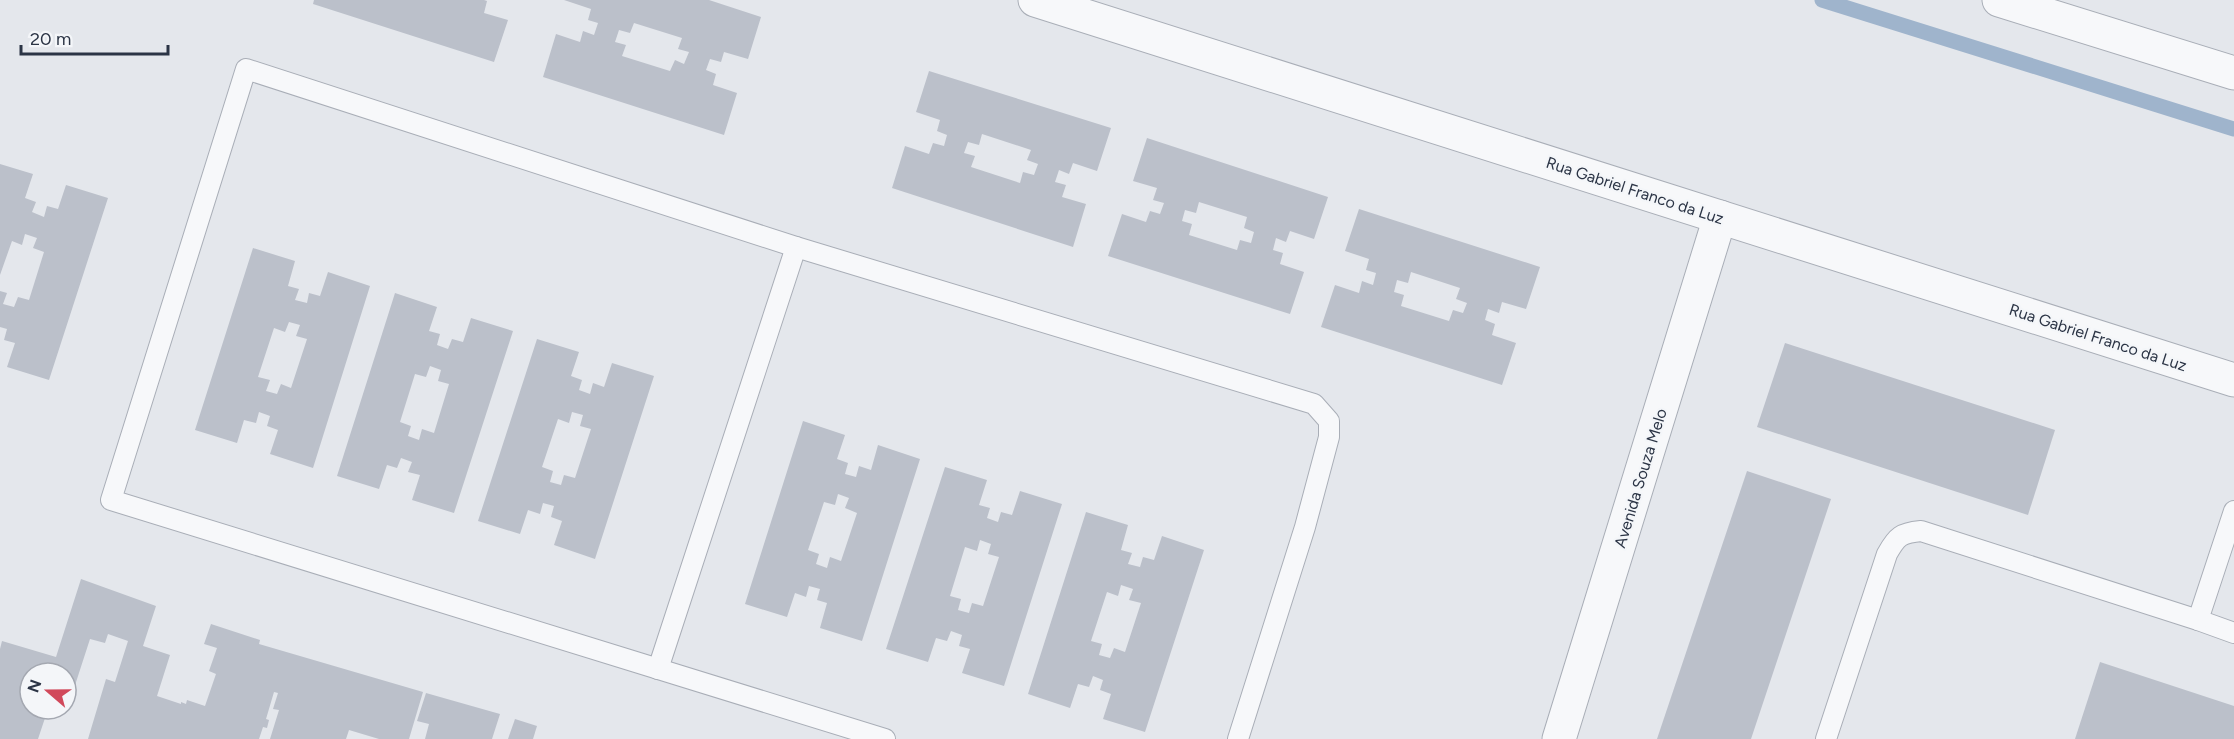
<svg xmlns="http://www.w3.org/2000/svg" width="2234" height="739" font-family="Figtree,sans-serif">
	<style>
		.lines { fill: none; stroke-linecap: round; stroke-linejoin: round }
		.stream { stroke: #9fb4cc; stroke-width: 15 }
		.building { fill: #bbc0ca; fill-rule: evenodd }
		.service-casing { stroke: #a9aeb7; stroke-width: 22 }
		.minor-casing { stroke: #a9aeb7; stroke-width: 35 }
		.tertiary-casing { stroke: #a9aeb7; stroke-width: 35 }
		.service { stroke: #f7f8fa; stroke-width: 20 }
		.minor { stroke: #f7f8fa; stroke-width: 33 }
		.tertiary { stroke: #f7f8fa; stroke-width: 33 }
		.labels { text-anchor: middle; stroke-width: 4.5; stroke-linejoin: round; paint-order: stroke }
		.street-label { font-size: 16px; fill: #2b3445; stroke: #f4f6f9 }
	</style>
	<rect width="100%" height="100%" fill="#e4e7ec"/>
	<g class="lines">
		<!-- stream -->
		<polyline class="stream" points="1822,0 2234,129"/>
	</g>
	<!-- building -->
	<g class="building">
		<polygon points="314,0 484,0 487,1 484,13 508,20 494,62 313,4"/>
		<path d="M 564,0 L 709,0 L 761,17 L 748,59 L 724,52 L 721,62 L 710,59 L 706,70 L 716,74 L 713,85 L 737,93 L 724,135 L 543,77 L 556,34 L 580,42 L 583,31 L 594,35 L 598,23 L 588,20 L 591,9 ZM 634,23 L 682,38 L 678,49 L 689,52 L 684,64 L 675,60 L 670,71 L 622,56 L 626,45 L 615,42 L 619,30 L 630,33 Z"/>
		<path d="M 929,71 L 1111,128 L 1097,171 L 1073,163 L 1069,174 L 1059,170 L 1055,182 L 1066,185 L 1062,197 L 1086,204 L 1073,247 L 892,188 L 905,146 L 929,154 L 933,143 L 944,146 L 947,135 L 937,131 L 940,120 L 916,112 ZM 982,134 L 1031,150 L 1027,160 L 1038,164 L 1034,175 L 1023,172 L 1020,183 L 971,167 L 975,156 L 964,153 L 968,142 L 979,145 Z"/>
		<path d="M 1147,138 L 1328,197 L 1314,239 L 1290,231 L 1286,242 L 1276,238 L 1273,250 L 1283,253 L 1280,264 L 1304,272 L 1290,314 L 1108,256 L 1122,214 L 1146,222 L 1150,211 L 1160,214 L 1164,203 L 1153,200 L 1157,188 L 1133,181 ZM 1199,202 L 1247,217 L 1244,228 L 1254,232 L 1251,243 L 1240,240 L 1237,250 L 1189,235 L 1192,224 L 1182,221 L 1185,210 L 1196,213 Z"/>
		<polygon points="0,164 33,174 25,198 36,202 32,212 44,217 47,206 58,209 66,185 108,198 49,380 7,367 15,343 4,340 7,329 0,327 0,291 7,293 3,304 14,307 18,297 29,300 44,252 33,248 37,238 25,234 22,245 12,241 0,275"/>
		<path d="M 1359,209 L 1540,267 L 1526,309 L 1502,302 L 1499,313 L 1488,309 L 1485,320 L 1495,324 L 1492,335 L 1516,343 L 1502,385 L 1321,327 L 1335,285 L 1359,293 L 1362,281 L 1373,285 L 1376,273 L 1366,270 L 1369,259 L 1345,251 ZM 1411,272 L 1460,288 L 1456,299 L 1467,303 L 1463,313 L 1453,310 L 1449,321 L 1401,306 L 1404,295 L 1394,292 L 1397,280 L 1408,283 Z"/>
		<path d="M 253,248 L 295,261 L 288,286 L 299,289 L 295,300 L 307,303 L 309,293 L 320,296 L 328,272 L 370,286 L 313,468 L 270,454 L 278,430 L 267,426 L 270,416 L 259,412 L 256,423 L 244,420 L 237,443 L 195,430 ZM 289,322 L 300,325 L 296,336 L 307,339 L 291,388 L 281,384 L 277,394 L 266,391 L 270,380 L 258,377 L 274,328 L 285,332 Z"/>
		<path d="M 395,293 L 437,307 L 429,331 L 440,334 L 437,345 L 448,349 L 452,339 L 463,342 L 471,318 L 513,331 L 454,513 L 412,500 L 420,475 L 408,472 L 412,462 L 401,458 L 397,468 L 387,465 L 379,489 L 337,476 ZM 430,366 L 441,370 L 438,381 L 449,384 L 434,433 L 422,429 L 419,440 L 408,436 L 411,426 L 400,422 L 415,374 L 426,377 Z"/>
		<path d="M 537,339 L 579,352 L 571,376 L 582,380 L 579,390 L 590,394 L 593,383 L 604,387 L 612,363 L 654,376 L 595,559 L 554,545 L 562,521 L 551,517 L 554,506 L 543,503 L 540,514 L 528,510 L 520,534 L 478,521 ZM 572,412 L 583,415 L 580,426 L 591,429 L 575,478 L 564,475 L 561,485 L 550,482 L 553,471 L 542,467 L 558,419 L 569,423 Z"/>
		<polygon points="1785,343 2055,430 2028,515 1757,427"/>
		<path d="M 803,421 L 845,435 L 837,459 L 848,463 L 845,474 L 856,477 L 859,466 L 871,470 L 878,445 L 920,459 L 862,641 L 820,628 L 827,603 L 817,600 L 820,589 L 809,586 L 806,597 L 795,593 L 787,617 L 745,604 ZM 838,494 L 849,498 L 845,508 L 857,513 L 841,561 L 830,557 L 827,568 L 816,564 L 819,554 L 808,550 L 824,502 L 835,505 Z"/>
		<path d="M 945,467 L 987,480 L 979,505 L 990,508 L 987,518 L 998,522 L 1001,512 L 1012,515 L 1020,491 L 1062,504 L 1004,686 L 962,673 L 970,649 L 959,646 L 962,635 L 951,631 L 947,641 L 936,638 L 928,662 L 886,649 ZM 980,540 L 991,544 L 988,554 L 999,557 L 983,606 L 972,603 L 969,613 L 958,610 L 961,599 L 950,596 L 965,547 L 977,551 Z"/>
		<polygon points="1747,471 1831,499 1751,739 1657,739"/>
		<path d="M 1086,512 L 1128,525 L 1121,550 L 1132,553 L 1128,564 L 1140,567 L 1143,557 L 1154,560 L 1162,536 L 1204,550 L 1145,732 L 1103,719 L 1111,694 L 1100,690 L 1103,680 L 1093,676 L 1089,687 L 1078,684 L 1070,708 L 1028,694 ZM 1121,585 L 1133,589 L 1129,600 L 1141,603 L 1125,652 L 1114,648 L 1110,658 L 1099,655 L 1102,644 L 1091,641 L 1107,592 L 1118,596 Z"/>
		<polygon points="81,579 156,606 143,646 170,655 157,696 181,704 181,702 186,704 187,700 205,706 216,674 209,671 217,648 204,644 211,624 260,640 259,644 423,692 409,739 379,739 349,730 346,739 270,739 279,710 273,709 278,693 274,692 266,719 269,720 267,728 263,727 259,739 88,739 106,679 115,682 128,641 108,634 105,643 90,639 66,713 56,709 66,709 66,673 30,673 30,709 48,709 38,739 0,739 0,649 2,641 56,657"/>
		<polygon points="2100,662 2234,706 2234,739 2075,739"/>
		<polygon points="426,693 500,714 492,739 425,739 429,724 417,721"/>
		<polygon points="515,719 537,726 533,739 508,739"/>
	</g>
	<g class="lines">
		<defs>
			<g id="service">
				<polyline points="2234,511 2198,620 2234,633"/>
				<polyline points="658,669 796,247"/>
				<polyline points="885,739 111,500 246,69 796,247 1314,404 1329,421 1329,437 1305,527 1238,739"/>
				<path d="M 1826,739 L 1887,554 C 1897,536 1901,533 1921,531 L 2198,620"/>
			</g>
			<polyline id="minor" points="1999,0 2234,73"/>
			<g id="tertiary">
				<polyline points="1035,0 2234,380"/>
				<polyline points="1559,739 1720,217"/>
			</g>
		</defs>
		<!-- service casing -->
		<use href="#service" class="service-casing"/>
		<!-- minor casing -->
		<use href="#minor" class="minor-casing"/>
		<!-- tertiary casing -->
		<use href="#tertiary" class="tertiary-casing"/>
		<!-- service -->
		<use href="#service" class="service"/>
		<!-- minor -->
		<use href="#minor" class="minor"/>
		<!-- tertiary -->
		<use href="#tertiary" class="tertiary"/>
	</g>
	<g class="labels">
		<!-- street labels -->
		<g class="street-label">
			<text transform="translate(1635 190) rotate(18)" y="6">Rua Gabriel Franco da Luz</text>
			<text transform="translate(2098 337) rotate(18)" y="6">Rua Gabriel Franco da Luz</text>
			<text transform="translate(1640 478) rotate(-73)" y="6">Avenida Souza Melo</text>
		</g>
	</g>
	<!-- north arrow -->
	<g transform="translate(48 691) rotate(290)"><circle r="28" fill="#f4f6f9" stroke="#a4a8b1" stroke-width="1.5"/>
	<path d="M0-4.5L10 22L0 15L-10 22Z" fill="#d1495b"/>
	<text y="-9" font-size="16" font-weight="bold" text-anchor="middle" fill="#2b3445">N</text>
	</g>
	<!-- scale -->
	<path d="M21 45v9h147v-9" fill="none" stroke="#2b3445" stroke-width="3"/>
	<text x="30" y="45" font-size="18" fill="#2b3445" stroke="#f4f6f9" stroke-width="4.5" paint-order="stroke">20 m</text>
</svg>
